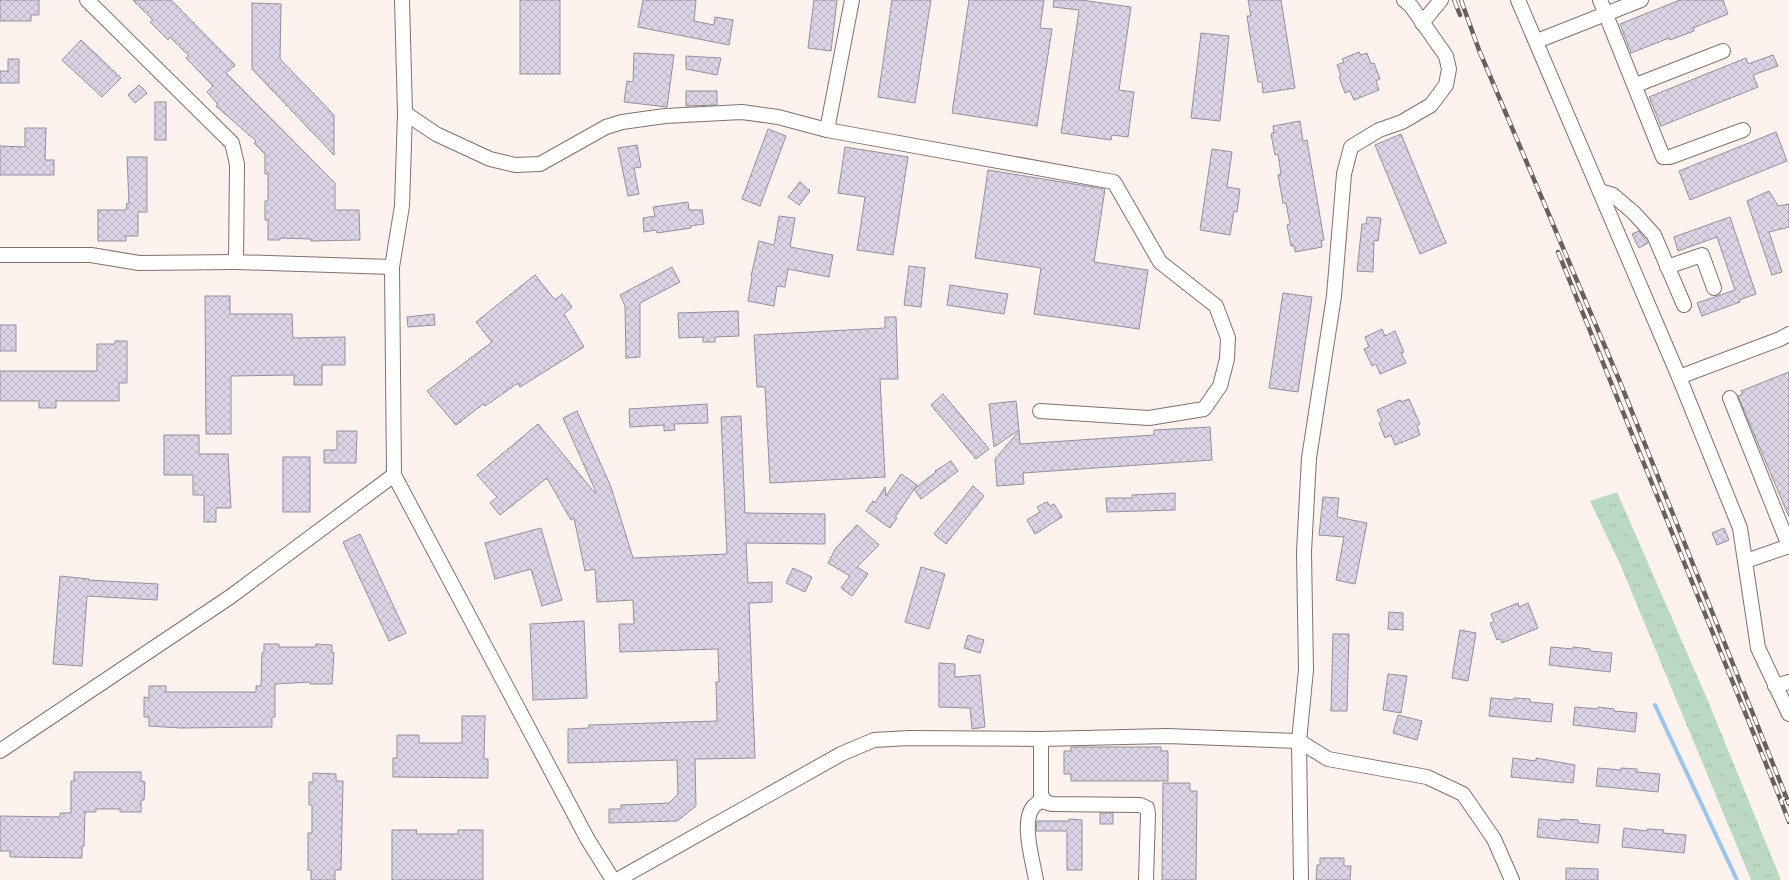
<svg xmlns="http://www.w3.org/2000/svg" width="1789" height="880" font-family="Inter,sans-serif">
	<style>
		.grass { fill: url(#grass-tufts) }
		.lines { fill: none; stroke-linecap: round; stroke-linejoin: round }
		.stream { stroke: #9bc5eb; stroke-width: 4 }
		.building { fill: url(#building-cross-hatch); stroke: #948f9e }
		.minor-casing { stroke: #81716b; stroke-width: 16 }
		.minor { stroke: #fff; stroke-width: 14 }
		.rail-casing { stroke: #68605e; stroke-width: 4.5 }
		.rail { stroke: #fff; stroke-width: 3; stroke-dasharray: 9; stroke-linecap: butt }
	</style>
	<defs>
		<pattern id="grass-tufts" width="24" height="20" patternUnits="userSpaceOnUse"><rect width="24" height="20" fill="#bcdac3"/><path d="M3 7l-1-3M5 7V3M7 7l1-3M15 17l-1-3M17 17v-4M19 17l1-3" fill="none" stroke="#a2bba8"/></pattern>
		<pattern id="building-cross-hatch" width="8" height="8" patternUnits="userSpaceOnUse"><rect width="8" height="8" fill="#dad4e4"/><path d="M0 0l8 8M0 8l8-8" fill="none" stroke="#bcb6c4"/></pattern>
	</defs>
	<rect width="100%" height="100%" fill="#fdf2ee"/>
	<!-- grass -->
	<polygon class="grass" points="1617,492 1708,701 1781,880 1751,880 1620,564 1590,501"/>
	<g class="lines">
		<!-- stream -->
		<polyline class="stream" points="1655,705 1737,880"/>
	</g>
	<!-- building -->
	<g class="building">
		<polygon points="0,0 39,0 39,15 31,15 31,21 0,21"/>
		<polygon points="133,0 171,0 235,65 226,73 335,183 335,210 359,210 360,240 311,241 311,239 280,238 280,240 268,240 268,220 265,220 265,201 268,201 268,174 265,174 265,154 254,143 256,141 216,106 218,104 207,92 213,86 186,58 189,56 170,37 168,40 150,22 153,20"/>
		<rect x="520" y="0" width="40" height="74"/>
		<polygon points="643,0 696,0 694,21 714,25 715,17 733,20 729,45 638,27"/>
		<polygon points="814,0 837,0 831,51 808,48"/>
		<polygon points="892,0 931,0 915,103 878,97"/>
		<polygon points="969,0 1044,0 1040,28 1052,29 1037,126 952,113"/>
		<polygon points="1054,0 1081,0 1131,7 1119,90 1134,92 1128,137 1112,135 1111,140 1061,133 1079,10 1053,7"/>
		<polygon points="1248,0 1281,0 1295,88 1263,93 1262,82 1258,82 1250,36 1247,16 1251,16"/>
		<polygon points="1680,0 1723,0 1728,14 1693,28 1694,31 1670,40 1669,38 1631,53 1620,24"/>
		<polygon points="252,3 281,4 280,59 334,115 334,155 252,69"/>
		<polygon points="1201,33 1229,36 1220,121 1191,118"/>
		<polygon points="81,40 121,78 102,97 62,60"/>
		<polygon points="1359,52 1361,55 1367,53 1371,64 1374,63 1380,79 1376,81 1379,90 1354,100 1350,91 1345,93 1339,77 1341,76 1337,65 1344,62 1342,59"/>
		<polygon points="634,53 674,55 667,107 624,102 627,81 633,82"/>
		<polygon points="1773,55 1778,66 1753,75 1758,87 1661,126 1649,97 1746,58 1748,64"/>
		<polygon points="686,56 721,58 717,75 686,69"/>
		<polygon points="8,59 19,59 19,83 0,83 0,71 8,71"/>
		<polygon points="139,85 147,93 135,103 128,95"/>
		<polygon points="686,91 717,91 717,105 686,106"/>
		<rect x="155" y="102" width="11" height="38"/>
		<polygon points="1300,121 1303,141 1307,140 1324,240 1321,241 1322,247 1295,252 1294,246 1291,246 1287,225 1290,224 1286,203 1283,203 1278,175 1281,174 1278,154 1275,155 1271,134 1274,133 1273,126"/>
		<polygon points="25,128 46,128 45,160 54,160 54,175 0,175 0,146 25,147"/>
		<polygon points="768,129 786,136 760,206 742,199"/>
		<polygon points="1776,132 1787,161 1690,200 1679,171"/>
		<polygon points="1401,134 1446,243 1420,254 1375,145"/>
		<polygon points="637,145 641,167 634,168 639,194 628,196 618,148"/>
		<polygon points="845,147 908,157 893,255 857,250 865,197 838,193"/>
		<polygon points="1212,149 1232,152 1227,187 1240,189 1237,212 1234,211 1230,235 1200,230"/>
		<polygon points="127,157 147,157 147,212 138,212 138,236 126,236 126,241 98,241 98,210 126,210 127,203 129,204"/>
		<polygon points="988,170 1105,189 1094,262 1148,270 1139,329 1034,314 1041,268 975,258"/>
		<polygon points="800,182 810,191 799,205 788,197"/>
		<polygon points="1769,191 1778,206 1789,204 1789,227 1769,232 1782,272 1772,275 1747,201"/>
		<polygon points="688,202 689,210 702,210 704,224 690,226 691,228 657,233 656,230 644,232 643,218 655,216 653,207"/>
		<polygon points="779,216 795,218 790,247 833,255 829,277 788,269 785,287 777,286 774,306 748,301 752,277 751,276 759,241 774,245"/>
		<polygon points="1367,217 1381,218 1378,241 1374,240 1373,272 1357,271 1362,224 1366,224"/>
		<polygon points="1730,217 1756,294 1739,300 1740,302 1702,316 1697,303 1735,290 1717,237 1678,251 1674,237"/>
		<polygon points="1639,231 1648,243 1639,248 1632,234"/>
		<polygon points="909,266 925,268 921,307 904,305"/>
		<polygon points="672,267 680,282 640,303 640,357 626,358 625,306 620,295"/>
		<polygon points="535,275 555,300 562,294 572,307 564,314 584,347 520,387 518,383 485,406 483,404 456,425 427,391 492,342 476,322"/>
		<polygon points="950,285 1008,294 1004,314 947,305"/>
		<polygon points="1283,293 1312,297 1298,392 1269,388"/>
		<polygon points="205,296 230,296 230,314 292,314 293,338 345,337 345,365 322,365 322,385 294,385 294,375 231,376 231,434 206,434"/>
		<polygon points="738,311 739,336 715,337 715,342 703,342 703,337 679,338 678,313"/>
		<polygon points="434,314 435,325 408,327 407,317"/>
		<polygon points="885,317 896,317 898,379 880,379 885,477 770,483 765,387 757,387 754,335 885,328"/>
		<rect x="0" y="325" width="16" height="26"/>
		<polygon points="1382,329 1385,336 1395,331 1404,352 1401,353 1406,363 1380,374 1376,364 1372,366 1364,349 1369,347 1365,337"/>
		<polygon points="115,341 127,341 127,383 119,383 119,401 56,401 56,408 39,408 39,401 0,401 0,371 97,371 97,344 115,344"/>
		<polygon points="1789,372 1789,517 1738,396 1743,394 1741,391"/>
		<polygon points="943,394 989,449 976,459 931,405"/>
		<polygon points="1409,399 1420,424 1417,426 1420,435 1395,445 1391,435 1385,438 1379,423 1382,421 1377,410 1400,400 1401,402"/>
		<polygon points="1016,401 1019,430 994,447 989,404"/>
		<polygon points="707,404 708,423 674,424 675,430 664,431 664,425 630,427 629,409"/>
		<polygon points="577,411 611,487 633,558 727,554 721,417 741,416 745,513 825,514 825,544 746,543 748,583 772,582 772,602 749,603 755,758 695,759 696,806 677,821 609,823 609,809 621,809 621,805 669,803 678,794 677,760 568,763 568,729 589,728 589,725 717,721 716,682 719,682 718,649 620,652 619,624 634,624 633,600 597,602 595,569 585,571 574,518 571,520 547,478 500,515 490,503 497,497 477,475 538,424 595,493 596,492 563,418"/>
		<polygon points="1210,427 1212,460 1023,473 1024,484 997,486 995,459 1019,431 1020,444 1154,435 1154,430"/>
		<polygon points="337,431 357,431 356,463 324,463 324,450 337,450"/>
		<polygon points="164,435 199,435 199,454 228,454 231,508 216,508 216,522 204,522 204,495 193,495 193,475 164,475"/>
		<rect x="283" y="457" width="27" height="55"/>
		<polygon points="951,461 958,471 921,499 914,489 936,472 935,471"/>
		<polygon points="901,474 917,485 895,517 897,518 890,528 866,511 873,501 875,503 885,487 886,496"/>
		<polygon points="973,486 984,496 946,544 934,534"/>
		<polygon points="1175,493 1175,510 1107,512 1106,498 1132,498 1132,495"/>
		<polygon points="1323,497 1339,498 1337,517 1367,523 1355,584 1336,580 1344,537 1319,535"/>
		<polygon points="1047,502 1050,506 1054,504 1062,517 1035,534 1027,520 1040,512 1037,507"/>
		<polygon points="857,525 879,545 857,567 868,574 852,596 841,588 850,576 828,563 836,548"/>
		<polygon points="541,528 562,600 542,606 531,569 495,579 485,543"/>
		<polygon points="1724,528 1729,540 1717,545 1712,533"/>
		<polygon points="360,534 406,633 389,641 343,542"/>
		<polygon points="921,567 945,574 929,629 905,622"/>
		<polygon points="793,568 812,577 805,592 786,583"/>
		<polygon points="60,576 89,579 88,580 158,584 157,600 87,596 82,666 53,664"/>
		<polygon points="1518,603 1519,607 1528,603 1538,628 1502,643 1500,639 1497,640 1490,623 1494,622 1491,614"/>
		<polygon points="1389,612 1403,613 1403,630 1388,629"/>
		<polygon points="584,621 587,698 533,700 530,624"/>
		<polygon points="1460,630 1476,633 1468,681 1452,678"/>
		<polygon points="1333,634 1349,634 1347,711 1331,711"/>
		<polygon points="968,635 984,640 980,653 964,648"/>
		<polygon points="264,644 279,644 279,647 316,647 316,644 332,645 332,653 334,653 332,684 310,684 310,682 275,684 275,717 272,717 272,727 181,728 149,726 149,717 144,717 144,697 149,698 149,686 166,686 166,692 256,692 256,686 261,686 262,653 264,653"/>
		<polygon points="1551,647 1573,649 1573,647 1590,649 1590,651 1612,653 1610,672 1549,665"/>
		<polygon points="939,663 955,664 955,677 980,675 985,727 972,729 970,708 939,707"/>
		<polygon points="1388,674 1407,676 1401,713 1383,710"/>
		<polygon points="1491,698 1513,700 1514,698 1530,699 1530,702 1553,704 1551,722 1489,716"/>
		<polygon points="1575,707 1598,709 1598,707 1614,709 1614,711 1637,713 1635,732 1573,725"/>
		<polygon points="1398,715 1422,721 1417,740 1393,733"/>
		<polygon points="462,716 485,716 484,759 488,759 488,778 393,777 393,758 397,758 397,735 419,735 419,743 462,743"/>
		<polygon points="1071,747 1161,747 1161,751 1168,751 1168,781 1071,781 1071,774 1064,774 1064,751 1071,751"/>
		<polygon points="1513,758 1536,761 1536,758 1575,765 1573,783 1511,777"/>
		<polygon points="1598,768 1621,770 1621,768 1637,769 1637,772 1660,774 1658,792 1596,786"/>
		<polygon points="74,772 141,772 141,781 145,782 144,800 141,800 141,812 120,812 120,809 96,809 96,812 85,812 84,846 82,846 82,858 10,857 10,851 0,851 0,816 60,817 60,813 71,813 71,781 74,781"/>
		<polygon points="313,773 336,774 336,781 343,781 341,870 335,870 335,880 311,880 311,870 308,870 308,833 312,833 312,805 309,805 309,782 313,782"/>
		<polygon points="1163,783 1190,783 1190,791 1197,791 1196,880 1162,880"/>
		<rect x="1100" y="813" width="13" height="11"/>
		<polygon points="1069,819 1082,820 1082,870 1067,870 1067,831 1036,831 1037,821 1069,821"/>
		<polygon points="1539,819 1561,821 1561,819 1578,820 1578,823 1600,825 1598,843 1537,837"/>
		<polygon points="1624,828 1647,831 1647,829 1664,830 1663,833 1686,835 1684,853 1622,847"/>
		<polygon points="392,830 417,830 416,834 458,834 458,830 483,830 483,880 392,880"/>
		<polygon points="1320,858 1344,858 1344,866 1351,866 1350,880 1316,880 1317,865 1320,865"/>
		<polygon points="1566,868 1598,869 1598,880 1566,880"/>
	</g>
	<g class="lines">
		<defs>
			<g id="minor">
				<polyline points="87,0 232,143 237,164 236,262 392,267"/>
				<polyline points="402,0 405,113 402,206 392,267 394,475 588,840 613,880"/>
				<polyline points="852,0 827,130 1114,182 1160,262 1216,306 1228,338 1227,359 1220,386 1204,409 1149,418 1040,411"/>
				<polyline points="1518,0 1679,377 1740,528 1758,648 1789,714"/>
				<polyline points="1600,0 1663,157 1670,157 1743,130"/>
				<polyline points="1422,23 1441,0"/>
				<polyline points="1537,41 1641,0"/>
				<polyline points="1636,85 1723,51"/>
				<polyline points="405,113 436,134 490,159 515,165 540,164 606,127 622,122 665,116 742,112 778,117 827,130"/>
				<polyline points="1600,191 1613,195 1634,213 1654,235 1684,305"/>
				<polyline points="0,255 91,255 139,263 236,262"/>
				<polyline points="1667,267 1702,255 1714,288"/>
				<polyline points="1679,377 1780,339 1789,334"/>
				<polyline points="1730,398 1789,546"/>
				<polyline points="1746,561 1789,546"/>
				<polyline points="1775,686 1789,682"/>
				<polyline points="1041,739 1041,796 1045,802 1052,804 1140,805 1147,808 1148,814 1146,880"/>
				<polyline points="0,751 230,597 394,475"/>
				<polyline points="617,880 841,754 874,740 909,738 1041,739 1167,736 1299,741 1328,759 1427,777 1463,794 1494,839 1512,880"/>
				<path d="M 1036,880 C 1033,862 1021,822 1033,807 C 1036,804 1040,801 1043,798"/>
				<polyline points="1301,880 1299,741 1306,670 1304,552 1309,458 1334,296 1344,174 1351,147 1379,130 1402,122 1431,105 1446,85 1449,69 1446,56 1411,6 1404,0"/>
			</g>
		</defs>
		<!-- minor casing -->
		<use href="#minor" class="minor-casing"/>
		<!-- minor -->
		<use href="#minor" class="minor"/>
		<defs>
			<g id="rail">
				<polyline points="1454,0 1460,15"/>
				<polyline points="1461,0 1479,50 1620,382 1789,804"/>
				<polyline points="1558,252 1781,801"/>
				<polyline points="1784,797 1781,801 1789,822"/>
			</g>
		</defs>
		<!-- rail casing -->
		<use href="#rail" class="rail-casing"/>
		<!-- rail -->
		<use href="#rail" class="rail"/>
	</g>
</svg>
